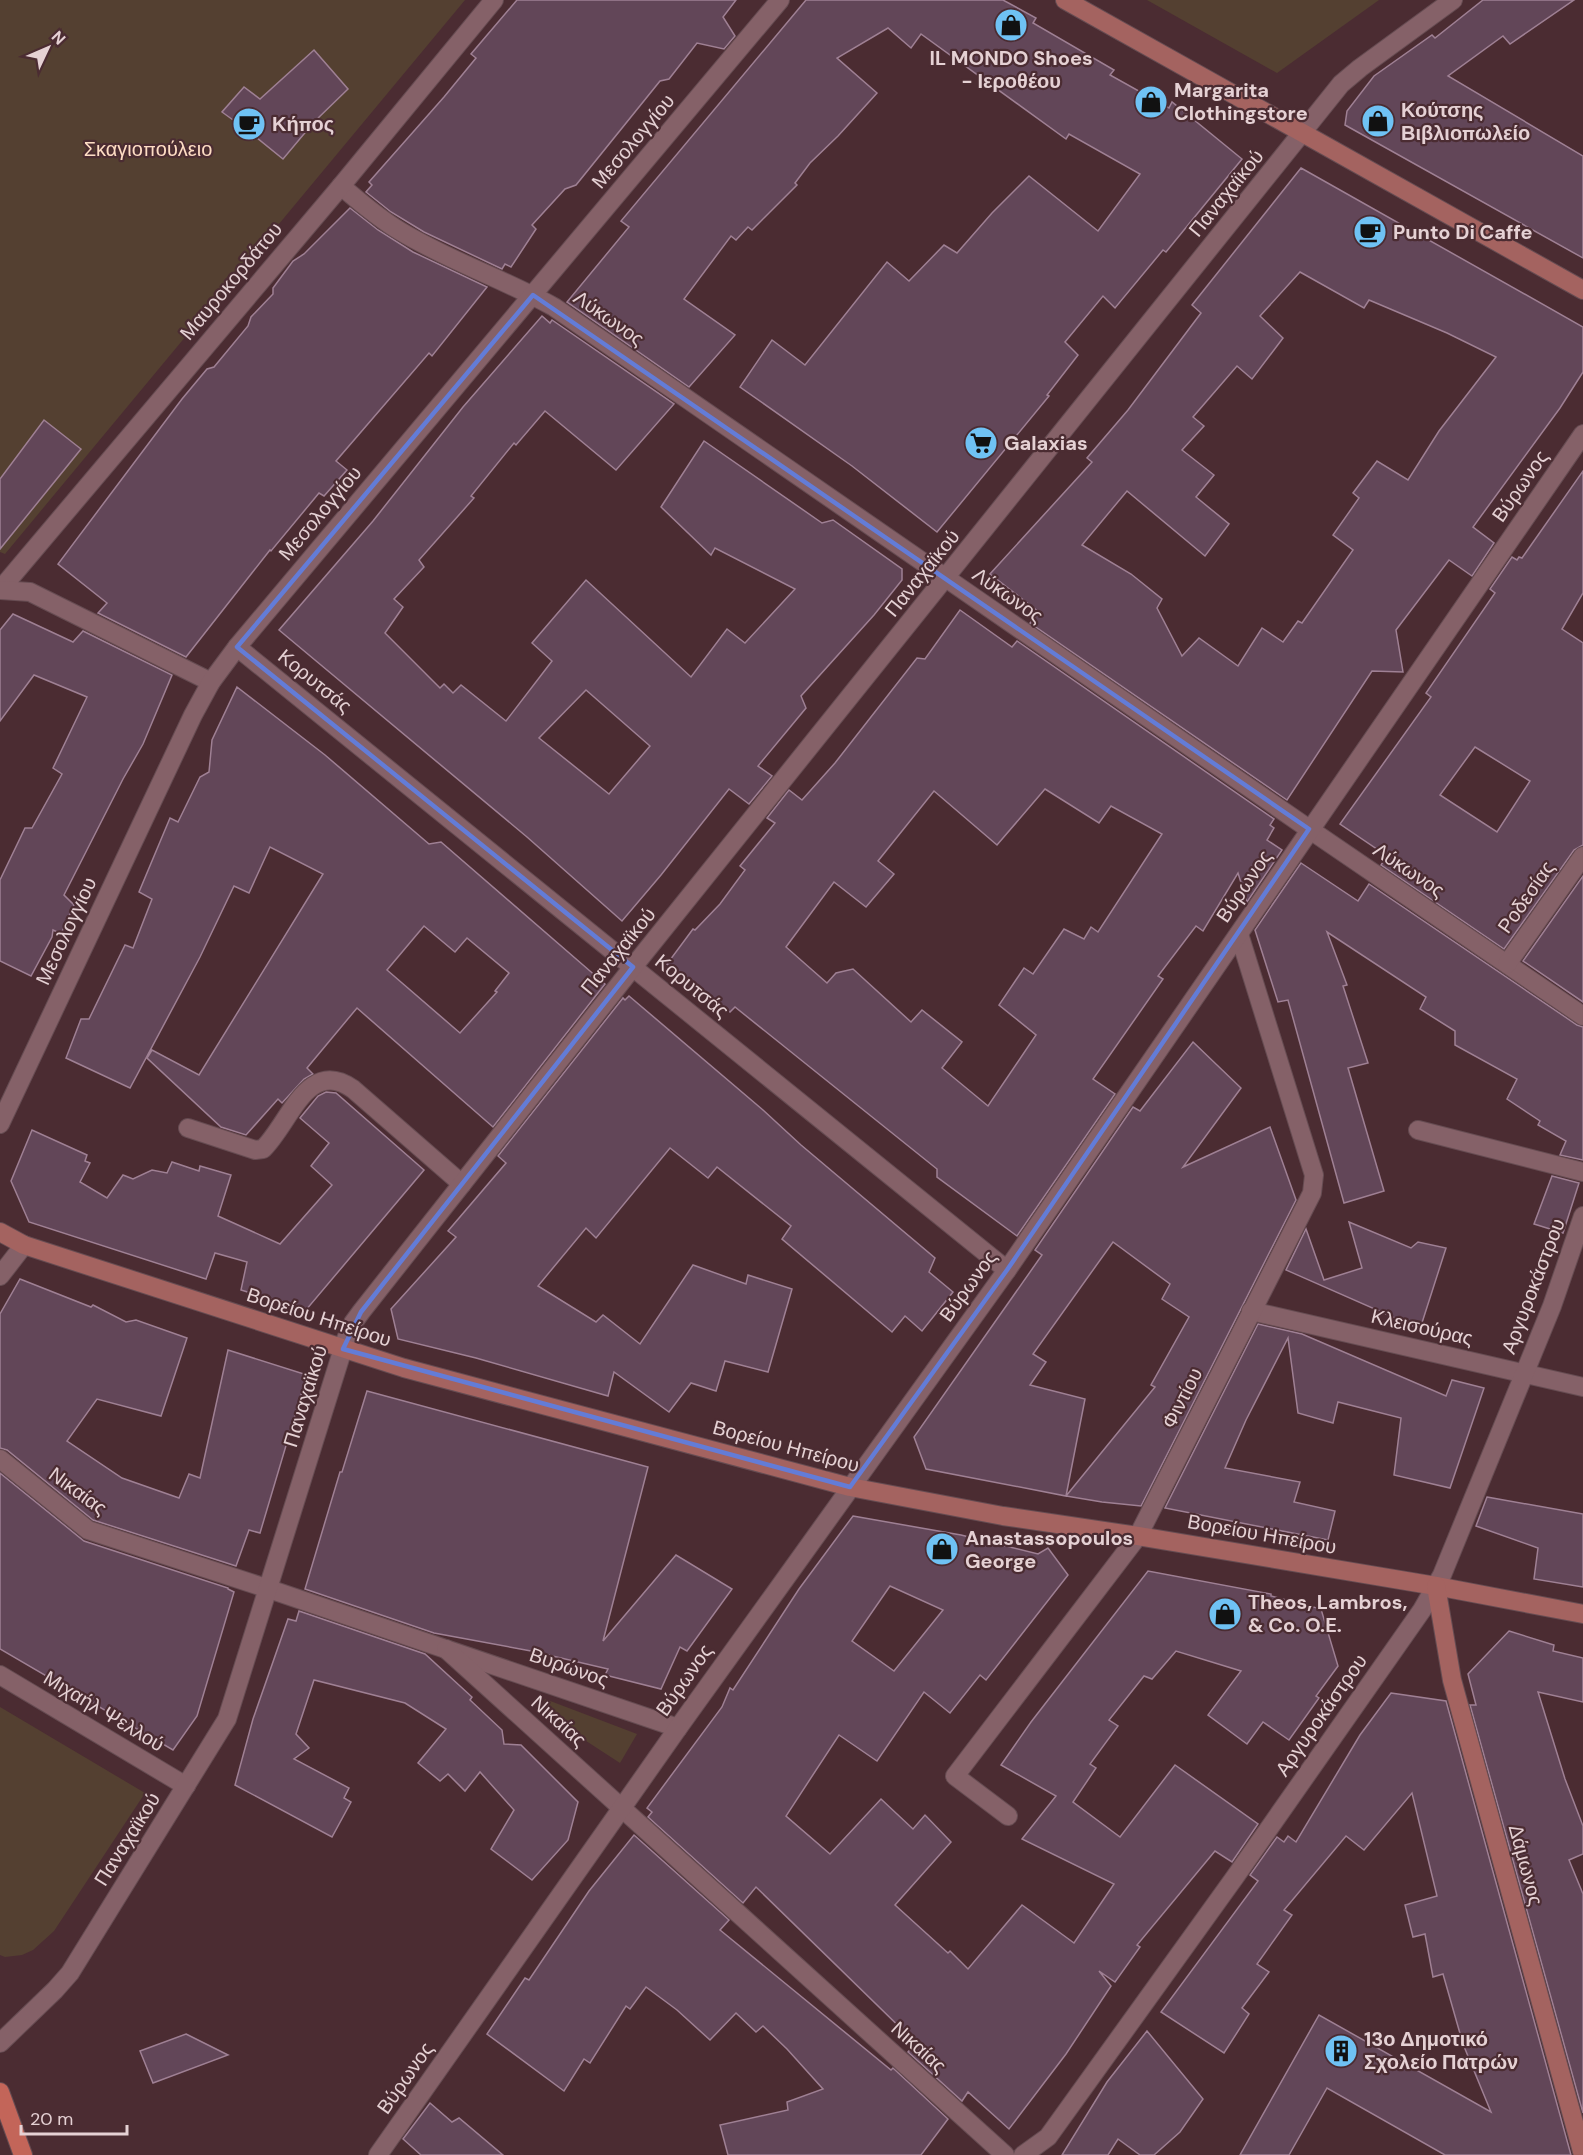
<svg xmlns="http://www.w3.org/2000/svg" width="1583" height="2155" font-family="'DM Sans',sans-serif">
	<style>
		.green { fill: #544031 }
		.building { fill: #624658; stroke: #9f8094; stroke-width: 1.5; fill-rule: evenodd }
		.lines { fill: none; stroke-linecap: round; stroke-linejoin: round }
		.street-casing { stroke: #664c52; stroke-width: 20 }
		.secondary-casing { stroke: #664c52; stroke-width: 20 }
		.primary-casing { stroke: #664c52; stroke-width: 20 }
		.street { stroke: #856168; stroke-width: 18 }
		.secondary { stroke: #a46360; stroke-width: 18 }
		.primary { stroke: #c36559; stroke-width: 18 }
		.marked { fill: none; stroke: #637cd7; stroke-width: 4.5; stroke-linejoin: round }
		.labels { text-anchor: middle; stroke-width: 4.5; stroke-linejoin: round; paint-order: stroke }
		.poi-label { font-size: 20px; font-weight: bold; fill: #e5d1d4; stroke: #4b2c32; text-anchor: start }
		.street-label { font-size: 20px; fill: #e5d1d4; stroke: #4b2c32 }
		.park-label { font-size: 20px; fill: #feddc4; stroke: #4b2c32 }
	</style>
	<rect width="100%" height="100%" fill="#4b2c32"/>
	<!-- green -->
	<g class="green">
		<polygon points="0,0 465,0 5,554 0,552"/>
		<polygon points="1147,0 1379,0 1277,73"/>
		<polygon points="545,1699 637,1734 620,1763 540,1711"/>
		<polygon points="0,1707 145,1793 54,1931 33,1950 22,1955 5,1957 0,1955"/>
	</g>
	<!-- building -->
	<g class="building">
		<polygon points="517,0 736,0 723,17 735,36 724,49 697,43 669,79 660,81 576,185 565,189 532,225 536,229 511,267 505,264 502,269 424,232 391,212 366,192 372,185 369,182 444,97 476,58 471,54"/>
		<polygon points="806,0 1003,0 1036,18 1033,23 1114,70 1110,75 1169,108 1172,102 1242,159 1166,252 1163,250 1115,308 1103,296 1065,342 1078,355 1047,395 1049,396 937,532 852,466 740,387 772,340 805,365 887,262 909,281 944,245 957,253 992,213 1029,176 1098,231 1140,174 1069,134 1066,139 921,34 911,48 888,28 837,58 877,93 838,136 810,163 795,183 797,185 752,230 748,227 736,240 731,236 684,299 735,335 689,387 567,302 629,227 621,221"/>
		<polygon points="1483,0 1574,0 1510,44 1503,36 1448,76 1583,156 1583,258 1345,125 1347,111 1374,76 1432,35 1435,38"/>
		<polygon points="314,50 348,89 314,122 283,159 251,133 222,112 244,87 260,99"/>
		<path d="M 1301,168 L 1583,327 L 1583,372 L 1560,408 L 1473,527 L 1494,543 L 1472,576 L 1449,560 L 1396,630 L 1403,672 L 1372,671 L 1287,800 L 1030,623 L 1039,612 L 990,574 L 1092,462 L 1087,458 L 1128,410 L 1201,313 L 1192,305 ZM 1300,272 L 1364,308 L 1369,300 L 1447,333 L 1496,357 L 1439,431 L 1408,480 L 1377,461 L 1353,493 L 1359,498 L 1333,535 L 1353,550 L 1302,623 L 1298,621 L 1283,642 L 1262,628 L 1238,666 L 1199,638 L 1182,656 L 1157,608 L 1162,599 L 1131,574 L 1082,545 L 1127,491 L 1205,556 L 1229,524 L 1196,497 L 1214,475 L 1182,450 L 1204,426 L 1193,417 L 1237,366 L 1252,379 L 1283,338 L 1260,316 Z"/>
		<polygon points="350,208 378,230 413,252 487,287 432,356 429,353 336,461 347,470 324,496 319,493 271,551 270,550 186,657 98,613 107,603 58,564 182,399 207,369 214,367 248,326 251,317 273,294 273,288 293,261 304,254"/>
		<path d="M 542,316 L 550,323 L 552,320 L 674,404 L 616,470 L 545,411 L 516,445 L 514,443 L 471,496 L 474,498 L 419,560 L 424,567 L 394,599 L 403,607 L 385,633 L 440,688 L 444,684 L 453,693 L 461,685 L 506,721 L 552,661 L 532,643 L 586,580 L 691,677 L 727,629 L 745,643 L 795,589 L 715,548 L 711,555 L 661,507 L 704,441 L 822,523 L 833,520 L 902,569 L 902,580 L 874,615 L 801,696 L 806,708 L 758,766 L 772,776 L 749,804 L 729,789 L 661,875 L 622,921 L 527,837 L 279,630 L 373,521 L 463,407 ZM 586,690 L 650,746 L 609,794 L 539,738 Z"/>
		<polygon points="44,420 81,449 0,549 0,479"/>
		<path d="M 1583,471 L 1583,593 L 1562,629 L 1583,643 L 1583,845 L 1574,850 L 1504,949 L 1381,865 L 1387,856 L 1340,824 L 1431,697 L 1426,693 L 1495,593 L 1490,589 L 1512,557 L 1517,560 L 1519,557 L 1522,558 ZM 1475,747 L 1530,781 L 1497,832 L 1440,795 Z"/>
		<path d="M 960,610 L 1012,647 L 1017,641 L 1274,819 L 1270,825 L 1274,828 L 1267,840 L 1282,850 L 1247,902 L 1238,873 L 1203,931 L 1196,926 L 1158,976 L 1163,979 L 1093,1079 L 1115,1094 L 1017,1236 L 937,1177 L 937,1169 L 735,1007 L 730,1012 L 667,964 L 693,929 L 695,930 L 720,904 L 745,870 L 740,866 L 775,823 L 767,818 L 789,790 L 802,800 L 835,763 L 917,658 L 925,659 ZM 1045,789 L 1099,823 L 1111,806 L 1162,834 L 1098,932 L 1091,927 L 1084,939 L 1064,929 L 1033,974 L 1024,968 L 999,1005 L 1036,1035 L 988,1106 L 942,1068 L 962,1042 L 922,1010 L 911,1022 L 853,969 L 836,973 L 827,983 L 786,947 L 834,882 L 866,907 L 894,874 L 878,861 L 934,791 L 997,845 Z"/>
		<polygon points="13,614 73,642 83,631 172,675 143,744 123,779 64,895 74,905 61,934 53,930 52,937 31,976 0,961 0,880 25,828 32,828 62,774 53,768 87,697 34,675 0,721 0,630"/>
		<path d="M 237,687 L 325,755 L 429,844 L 441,842 L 605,984 L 493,1127 L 357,1008 L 307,1068 L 313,1074 L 304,1079 L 282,1103 L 278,1099 L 246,1135 L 221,1127 L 147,1058 L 152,1050 L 199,1075 L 323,874 L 270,847 L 249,893 L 234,886 L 200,957 L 130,1088 L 66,1058 L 81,1019 L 89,1019 L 125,945 L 133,948 L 152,899 L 139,892 L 170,818 L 178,822 L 200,777 L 209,772 L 212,740 ZM 424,926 L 455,952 L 467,938 L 509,973 L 495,991 L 497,992 L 460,1033 L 387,970 Z"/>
		<polygon points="1301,863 1358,901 1369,884 1577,1025 1583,1027 1583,1160 1560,1155 1566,1141 1538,1125 1540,1121 1507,1099 1517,1079 1455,1045 1455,1031 1420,1009 1426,997 1327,932 1347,985 1343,986 1368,1063 1348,1068 1384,1191 1344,1203 1288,1000 1278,1002 1255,930"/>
		<polygon points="1583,876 1583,1002 1523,961"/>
		<polygon points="629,996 763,1110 801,1145 935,1258 929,1272 953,1292 922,1331 905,1316 892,1332 782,1239 791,1226 717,1167 708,1178 670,1148 596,1238 586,1228 538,1286 596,1322 603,1315 640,1344 693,1265 746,1284 748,1275 792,1289 768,1372 725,1361 716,1391 691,1383 669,1412 614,1372 608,1396 476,1358 398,1339 391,1309 456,1237 448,1231 506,1163 498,1156 623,998 625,1000"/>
		<polygon points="1193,1042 1241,1088 1183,1167 1270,1127 1296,1200 1141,1506 1102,1502 1066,1496 1155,1387 1151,1385 1189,1317 1162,1299 1170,1284 1113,1242 1033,1354 1046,1362 1030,1385 1085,1399 1066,1496 926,1469 914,1437 1042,1255 1035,1250 1133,1107 1140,1111"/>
		<polygon points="326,1092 336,1093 424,1170 306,1310 241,1290 247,1262 215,1253 206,1279 29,1222 11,1181 32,1130 87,1155 85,1161 90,1163 80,1182 107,1198 123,1175 133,1179 152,1170 167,1173 172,1162 199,1171 200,1166 231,1175 218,1216 280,1244 332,1185 311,1166 329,1143 300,1118 318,1096"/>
		<polygon points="1552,1176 1579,1183 1563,1233 1534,1224"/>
		<polygon points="1349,1222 1411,1248 1418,1242 1446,1248 1420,1329 1286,1270 1306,1229 1324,1280 1362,1268"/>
		<polygon points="20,1279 91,1307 93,1305 126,1322 136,1320 187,1338 161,1416 97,1399 67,1441 122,1478 179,1498 189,1474 200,1478 228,1350 307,1375 260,1533 249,1530 236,1566 93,1520 7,1450 0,1448 0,1314"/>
		<polygon points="1258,1324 1302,1334 1446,1396 1452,1380 1484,1388 1450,1488 1394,1475 1401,1418 1338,1402 1333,1423 1298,1413 1288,1338 1246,1420 1225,1468 1300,1482 1294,1502 1335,1511 1328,1540 1165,1508"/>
		<polygon points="367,1391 648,1467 603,1641 676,1555 732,1589 687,1651 680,1647 661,1689 605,1675 608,1669 531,1651 434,1633 305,1589 340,1472 342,1472"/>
		<polygon points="0,1473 84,1541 228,1588 228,1589 234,1592 197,1716 173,1750 0,1649"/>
		<polygon points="1487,1497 1583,1514 1583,1587 1534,1579 1538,1548 1476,1526"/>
		<path d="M 853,1516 L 961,1535 L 1038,1554 L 1048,1548 L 1068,1575 L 986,1680 L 980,1675 L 950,1713 L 924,1692 L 877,1761 L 839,1735 L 786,1816 L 830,1854 L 881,1799 L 913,1829 L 925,1815 L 951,1842 L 895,1905 L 948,1953 L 950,1951 L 968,1969 L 1022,1905 L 1074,1943 L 1114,1884 L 1022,1839 L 1056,1796 L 1001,1765 L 1031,1722 L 1148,1571 L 1271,1594 L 1271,1596 L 1321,1609 L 1338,1666 L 1316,1696 L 1319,1698 L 1289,1740 L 1263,1722 L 1247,1744 L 1208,1715 L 1241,1671 L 1176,1651 L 1152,1679 L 1144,1676 L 1109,1720 L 1118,1726 L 1090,1764 L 1096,1768 L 1073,1802 L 1120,1837 L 1175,1765 L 1258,1824 L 1232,1862 L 1215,1851 L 1137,1945 L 1140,1947 L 1115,1982 L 1099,1971 L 1111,1986 L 1066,2054 L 1009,2129 L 968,2092 L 962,2101 L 908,2052 L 916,2043 L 756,1887 L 743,1903 L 648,1817 L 652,1812 L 647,1808 L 722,1707 L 730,1688 L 733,1690 L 799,1589 ZM 890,1586 L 943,1610 L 894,1671 L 852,1641 Z"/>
		<polygon points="299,1611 425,1654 472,1697 470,1700 502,1730 504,1744 521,1745 578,1802 568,1840 532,1880 491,1849 514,1810 480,1772 465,1791 448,1774 440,1781 418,1763 446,1729 405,1703 314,1680 296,1734 309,1748 294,1759 349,1788 344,1798 351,1802 332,1837 235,1785 253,1719 288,1619 296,1621"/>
		<polygon points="1509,1631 1554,1645 1553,1651 1583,1658 1583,1702 1538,1692 1565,1779 1583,1826 1583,1854 1569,1860 1583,1894 1583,2113 1470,1705 1476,1705 1468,1674"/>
		<polygon points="1391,1693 1446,1701 1571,2155 1445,2155 1327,2088 1289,2155 1240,2155 1319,2015 1491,2112 1463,2044 1443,1974 1433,1977 1425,1934 1413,1937 1405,1905 1437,1896 1412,1793 1364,1850 1346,1836 1284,1910 1292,1915 1257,1964 1269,1972 1242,2008 1249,2014 1224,2053 1161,2012 1258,1881 1250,1875 1277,1837 1284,1842 1288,1836 1296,1842 1360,1735"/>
		<polygon points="634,1835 729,1920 720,1930 891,2070 893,2068 948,2119 921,2155 728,2155 720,2125 788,2110 787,2102 823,2089 787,2049 763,2026 756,2032 736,2013 710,2040 677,2010 646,1987 630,2009 626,2006 590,2063 584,2059 564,2091 487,2034 525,1978 529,1980 589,1891"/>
		<polygon points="1147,2031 1203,2099 1180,2132 1154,2155 1140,2155 1118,2139 1108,2155 1062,2155 1107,2082"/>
		<polygon points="186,2034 228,2055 153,2083 140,2051"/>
		<polygon points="430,2103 452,2122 459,2118 503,2155 421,2155 403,2139"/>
	</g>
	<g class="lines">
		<defs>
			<g id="street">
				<path d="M 341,186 C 360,202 378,218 400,231 C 449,261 504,279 554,307 L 1309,829 L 1583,1016"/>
				<polyline points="0,590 341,186 494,0"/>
				<polyline points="0,590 30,592 211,682"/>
				<polyline points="237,647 1007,1270"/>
				<polyline points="1507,964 1583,856"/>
				<polyline points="0,1124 193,715 211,682 237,647 780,0"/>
				<path d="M 188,1128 L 255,1150 L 263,1149 C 290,1123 307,1057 353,1089 L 462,1184"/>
				<polyline points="1418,1130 1583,1172"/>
				<polyline points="0,1276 24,1245"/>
				<polyline points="1251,1311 1583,1387"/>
				<polyline points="0,1459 88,1530 269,1589 678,1728"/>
				<polyline points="446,1649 1005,2155"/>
				<polyline points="0,1675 186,1786"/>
				<polyline points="1008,1816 955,1776 1138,1536 1312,1193 1314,1175 1239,934"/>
				<polyline points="0,2043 55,1990 70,1973 227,1719 346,1339 353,1323 361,1312 633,967 1341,84 1360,68 1453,0"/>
				<polyline points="378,2155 678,1728 1007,1270 1583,434"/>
				<polyline points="1023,2155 1048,2137 1235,1877 1422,1610 1442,1575 1552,1306 1583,1216"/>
			</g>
			<g id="secondary">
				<polyline points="1065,0 1583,290"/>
				<polyline points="0,1232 24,1245 404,1368 850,1487 1003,1516 1138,1536 1436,1586 1583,1614"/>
				<polyline points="1436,1586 1452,1680 1583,2155"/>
			</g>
			<polyline id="primary" points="0,2092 23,2155"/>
		</defs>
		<!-- street casing -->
		<use href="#street" class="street-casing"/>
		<!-- secondary casing -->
		<use href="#secondary" class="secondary-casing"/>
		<!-- primary casing -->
		<use href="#primary" class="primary-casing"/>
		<!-- street -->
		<use href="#street" class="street"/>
		<!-- secondary -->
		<use href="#secondary" class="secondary"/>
		<!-- primary -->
		<use href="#primary" class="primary"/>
	</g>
	<!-- marked area -->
	<path class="marked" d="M 533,295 L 1309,829 L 1007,1270 L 850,1487 L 343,1349 L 361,1312 L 633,967 L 237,647 Z"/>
	<!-- icons -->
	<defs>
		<symbol id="shop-disc" viewBox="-11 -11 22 22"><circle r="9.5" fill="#6fc2f4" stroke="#4b2c32"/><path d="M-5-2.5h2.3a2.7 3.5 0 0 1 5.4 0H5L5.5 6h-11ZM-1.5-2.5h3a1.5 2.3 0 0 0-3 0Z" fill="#111"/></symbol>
		<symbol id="cafe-disc" viewBox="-11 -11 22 22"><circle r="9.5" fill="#6fc2f4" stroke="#4b2c32"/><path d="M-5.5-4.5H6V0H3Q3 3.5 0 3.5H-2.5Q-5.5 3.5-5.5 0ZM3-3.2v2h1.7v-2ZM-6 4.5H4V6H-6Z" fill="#111"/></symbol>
		<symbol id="supermarket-disc" viewBox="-11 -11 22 22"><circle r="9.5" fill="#6fc2f4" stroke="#4b2c32"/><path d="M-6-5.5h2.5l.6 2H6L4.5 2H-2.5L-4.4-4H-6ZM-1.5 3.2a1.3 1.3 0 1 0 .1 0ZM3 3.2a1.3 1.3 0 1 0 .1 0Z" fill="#111"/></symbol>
		<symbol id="building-disc" viewBox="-11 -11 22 22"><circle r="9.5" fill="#6fc2f4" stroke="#4b2c32"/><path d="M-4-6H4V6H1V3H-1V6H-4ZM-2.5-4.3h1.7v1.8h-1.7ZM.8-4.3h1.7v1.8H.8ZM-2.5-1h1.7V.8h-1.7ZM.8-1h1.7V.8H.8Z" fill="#111"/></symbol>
	</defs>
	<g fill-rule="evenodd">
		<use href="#shop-disc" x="992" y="6" width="38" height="38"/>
		<use href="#shop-disc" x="1132" y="83" width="38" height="38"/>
		<use href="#shop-disc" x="1359" y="102" width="38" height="38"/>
		<use href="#cafe-disc" x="230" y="105" width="38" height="38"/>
		<use href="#cafe-disc" x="1351" y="213" width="38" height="38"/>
		<use href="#supermarket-disc" x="962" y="424" width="38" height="38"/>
		<use href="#shop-disc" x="923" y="1530" width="38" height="38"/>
		<use href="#shop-disc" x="1206" y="1595" width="38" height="38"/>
		<use href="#building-disc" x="1322" y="2032" width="38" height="38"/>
	</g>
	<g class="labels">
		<!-- poi labels -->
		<g class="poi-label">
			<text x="1011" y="65" text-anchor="middle">IL MONDO Shoes<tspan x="1011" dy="23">- Ιεροθέου</tspan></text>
			<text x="1174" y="97">Margarita<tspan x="1174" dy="23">Clothingstore</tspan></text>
			<text x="1401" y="117">Κούτσης<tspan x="1401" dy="23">Βιβλιοπωλείο</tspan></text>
			<text x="272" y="131">Κήπος</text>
			<text x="1393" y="239">Punto Di Caffe</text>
			<text x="1004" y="450">Galaxias</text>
			<text x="965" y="1545">Anastassopoulos<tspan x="965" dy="23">George</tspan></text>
			<text x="1248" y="1609">Theos, Lambros,<tspan x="1248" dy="23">&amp; Co. O.E.</tspan></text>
			<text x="1364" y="2046">13ο Δημοτικό<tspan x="1364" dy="23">Σχολείο Πατρών</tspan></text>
		</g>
		<!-- street labels -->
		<g class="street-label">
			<text transform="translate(633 141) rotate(-50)" y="7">Μεσολογγίου</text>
			<text transform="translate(1226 193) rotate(-51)" y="7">Παναχαϊκού</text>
			<text transform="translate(231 281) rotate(-50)" y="7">Μαυροκορδάτου</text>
			<text transform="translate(609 318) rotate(35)" y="7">Λύκωνος</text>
			<text transform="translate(1520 486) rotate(-55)" y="7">Βύρωνος</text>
			<text transform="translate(320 513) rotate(-50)" y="7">Μεσολογγίου</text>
			<text transform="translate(922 573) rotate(-51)" y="7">Παναχαϊκού</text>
			<text transform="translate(1008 595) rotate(35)" y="7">Λύκωνος</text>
			<text transform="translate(315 681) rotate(39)" y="7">Κορυτσάς</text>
			<text transform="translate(1409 870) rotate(34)" y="7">Λύκωνος</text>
			<text transform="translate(1244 886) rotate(-56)" y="7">Βύρωνος</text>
			<text transform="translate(1526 897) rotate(-55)" y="7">Ροδεσίας</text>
			<text transform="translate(66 931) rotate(-65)" y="7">Μεσολογγίου</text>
			<text transform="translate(618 951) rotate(-51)" y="7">Παναχαϊκού</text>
			<text transform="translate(692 986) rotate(39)" y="7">Κορυτσάς</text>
			<text transform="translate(968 1286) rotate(-54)" y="7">Βύρωνος</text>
			<text transform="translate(1533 1286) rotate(-69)" y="7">Αργυροκάστρου</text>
			<text transform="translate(319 1317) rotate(18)" y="7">Βορείου Ηπείρου</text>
			<text transform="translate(1422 1327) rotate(13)" y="7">Κλεισούρας</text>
			<text transform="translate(305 1396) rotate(-73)" y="7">Παναχαϊκού</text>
			<text transform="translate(1182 1398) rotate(-63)" y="7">Φιντίου</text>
			<text transform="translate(786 1446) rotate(15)" y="7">Βορείου Ηπείρου</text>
			<text transform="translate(78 1491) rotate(36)" y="7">Νικαίας</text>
			<text transform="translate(1262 1534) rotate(10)" y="7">Βορείου Ηπείρου</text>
			<text transform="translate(569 1667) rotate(19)" y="7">Βυρώνος</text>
			<text transform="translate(684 1680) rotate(-55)" y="7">Βύρωνος</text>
			<text transform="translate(104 1711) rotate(31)" y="7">Μιχαήλ Ψελλού</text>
			<text transform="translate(1321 1715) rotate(-55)" y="7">Αργυροκάστρου</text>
			<text transform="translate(559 1721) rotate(42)" y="7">Νικαίας</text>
			<text transform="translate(127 1839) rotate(-58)" y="7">Παναχαϊκού</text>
			<text transform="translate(1526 1865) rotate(75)" y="7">Δάμωνος</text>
			<text transform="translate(919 2047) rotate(42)" y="7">Νικαίας</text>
			<text transform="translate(405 2078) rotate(-55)" y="7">Βύρωνος</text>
		</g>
		<!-- park labels -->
		<g class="park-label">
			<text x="148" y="156">Σκαγιοπούλειο</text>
		</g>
	</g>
	<!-- north arrow -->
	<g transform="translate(48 48) rotate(46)" stroke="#4b2c32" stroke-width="4.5" paint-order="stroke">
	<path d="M0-4.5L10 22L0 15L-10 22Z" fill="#e5d1d4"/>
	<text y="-9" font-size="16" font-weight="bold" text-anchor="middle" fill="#e5d1d4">N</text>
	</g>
	<!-- scale -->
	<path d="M21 2125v9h106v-9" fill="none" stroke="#e5d1d4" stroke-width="3"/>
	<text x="30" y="2125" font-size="18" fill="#e5d1d4" stroke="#4b2c32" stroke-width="4.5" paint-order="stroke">20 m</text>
</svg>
